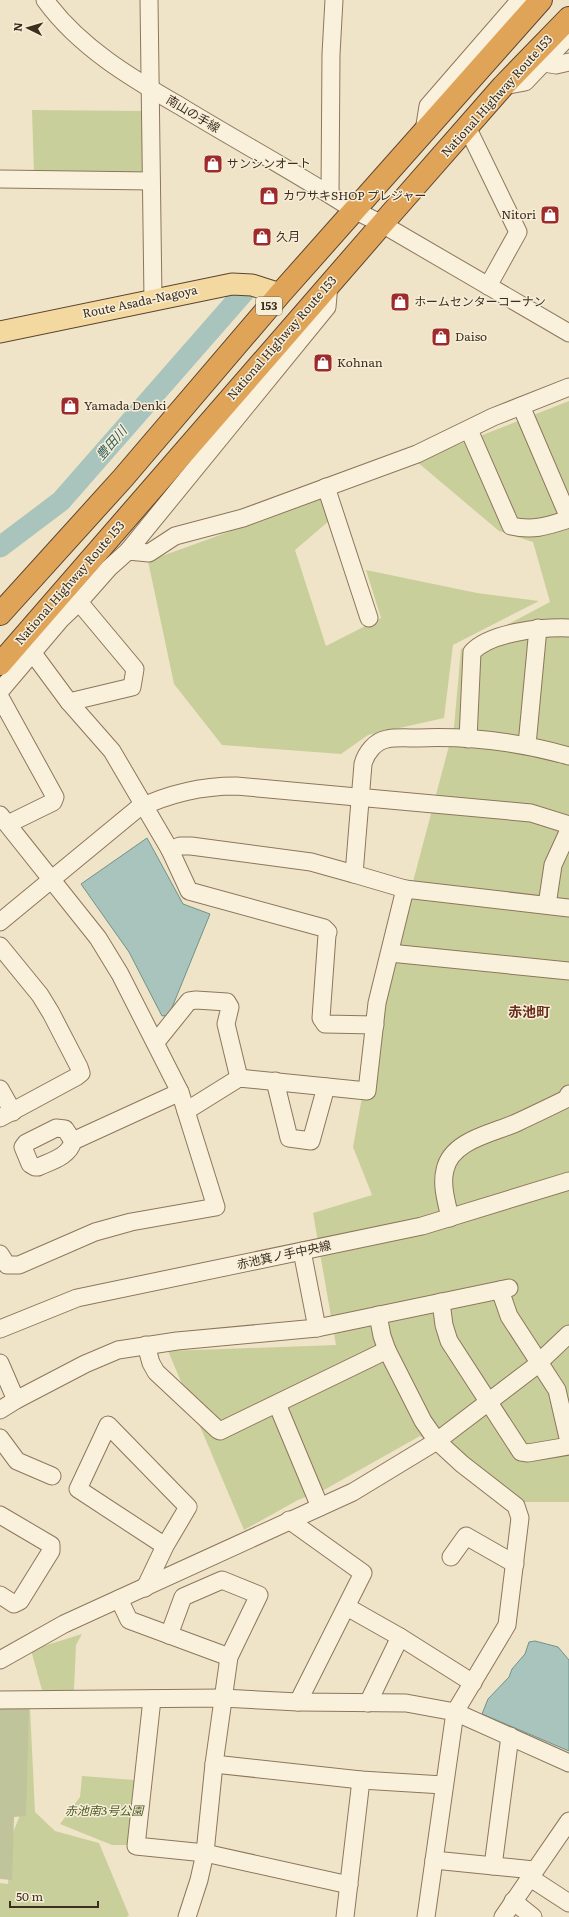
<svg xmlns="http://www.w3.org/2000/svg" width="569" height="1917" font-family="Literata,'Noto Sans JP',serif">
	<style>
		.green { fill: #c9cf9b }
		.cemetery { fill: #bfc49a }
		.water { fill: #a9c4bc; stroke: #6f938a }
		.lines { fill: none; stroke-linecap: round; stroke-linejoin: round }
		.river { stroke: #a9c4bc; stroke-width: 21 }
		.minor-casing { stroke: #8d765c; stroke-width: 19 }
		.major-casing { stroke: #5b4430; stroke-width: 23 }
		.highway-casing { stroke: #5b4430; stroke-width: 24 }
		.minor { stroke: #faf1dc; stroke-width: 17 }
		.major { stroke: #f3d9a0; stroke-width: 21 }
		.highway { stroke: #e0a458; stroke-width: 22 }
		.labels { text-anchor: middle; stroke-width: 3; stroke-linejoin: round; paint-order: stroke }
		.shield { fill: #f7eed8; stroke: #756857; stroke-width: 1 }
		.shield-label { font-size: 11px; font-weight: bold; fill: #3d2e20 }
		.street-label { font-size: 12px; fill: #3d2e20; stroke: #f7eed8 }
		.poi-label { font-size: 12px; fill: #3d2e20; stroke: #f7eed8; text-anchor: start }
		.park-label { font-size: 12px; font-style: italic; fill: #4d5a26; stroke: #f7eed8 }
		.water-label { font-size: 13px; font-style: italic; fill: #2f5d5a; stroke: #f7eed8 }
		.quarter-label { font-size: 14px; font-weight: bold; fill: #6b2e1e; stroke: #f7eed8 }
	</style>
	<rect width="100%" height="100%" fill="#f0e4c8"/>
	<!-- green -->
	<g class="green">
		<polygon points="32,110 145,111 143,177 34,175"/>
		<polygon points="569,401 569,1502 522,1502 420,1436 324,1490 298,1500 244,1530 168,1351 336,1345 313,1213 372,1195 353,1147 375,1025 454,727 461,649 550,602 533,542 499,531 416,461"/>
		<polygon points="320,499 330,520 295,550 326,646 381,618 366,570 477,593 539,601 453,645 444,718 368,735 341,754 222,745 174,684 148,561"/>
		<polygon points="82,1634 76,1645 74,1690 67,1694 42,1690 31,1650"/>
		<polygon points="30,1708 35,1812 55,1831 99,1843 129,1915 127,1917 0,1917 0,1883 8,1884 12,1835 20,1815 21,1710"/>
		<polygon points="82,1776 134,1780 128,1845 112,1845 60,1824 80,1797"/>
	</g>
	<!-- cemetery -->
	<polygon class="cemetery" points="0,1705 29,1705 26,1816 14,1817 12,1880 0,1879"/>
	<!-- water -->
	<g class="water">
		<polygon points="147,838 183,904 210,914 169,1015 162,1016 129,952 81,884"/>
		<polygon points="535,1641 558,1647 569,1660 569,1751 482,1714 488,1699 509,1677 512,1669 525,1654 529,1642"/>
	</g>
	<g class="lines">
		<!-- river -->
		<polyline class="river" points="0,547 61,501 244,292"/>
		<defs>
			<g id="minor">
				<path d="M 45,0 C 79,47 131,78 180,106 C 237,141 297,173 354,210 L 382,224 L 569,333"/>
				<polyline points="149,0 153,300"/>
				<polyline points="544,63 556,65 569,62"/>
				<polyline points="503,86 525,82 569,36"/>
				<polyline points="467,127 518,232 488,286"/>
				<polyline points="424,131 428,106 520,0"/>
				<polyline points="0,179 151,181"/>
				<polyline points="330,194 331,54 334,0"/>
				<polyline points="521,406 569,518"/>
				<path d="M 469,430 L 511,526 C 534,531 547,526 569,519"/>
				<polyline points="326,487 369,618"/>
				<polyline points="128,551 327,307 329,284"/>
				<polyline points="32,652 69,702 112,751 170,850 189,891 324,928 328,932 327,935 321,1018 325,1024 375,1025"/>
				<polyline points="0,691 61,619 79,602 109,568 128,551 149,553 175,536 243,518 417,454 493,417 569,387"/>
				<polyline points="0,697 55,797 53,802 8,824"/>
				<polyline points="69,702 132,687 135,669 79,602"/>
				<path d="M 468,739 L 472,652 C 491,632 542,627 569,628"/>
				<polyline points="527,745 538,628"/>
				<polyline points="0,815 98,938 120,974 180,1092 216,1207 131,1222 95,1232 19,1265 7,1265 0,1254"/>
				<polyline points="170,850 180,846 191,846 311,862 354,874"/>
				<path d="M 405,889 L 354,874 L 363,764 C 366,753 375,741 387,739 C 396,737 408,738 418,738 C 469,736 520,742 569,756"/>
				<polyline points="547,905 553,865 569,830"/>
				<path d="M 0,922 L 137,809 C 168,794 202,786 236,786 L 531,813 L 569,825"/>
				<polyline points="0,946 40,995 51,1013 79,1067 81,1073 76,1077 0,1118"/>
				<polyline points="390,953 569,971"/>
				<polyline points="156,1042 189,1001 196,1000 227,1002 230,1007 226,1024 239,1078"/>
				<polyline points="275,1081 289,1138 311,1141 326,1087"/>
				<polyline points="0,1089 13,1112"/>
				<polyline points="186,1111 239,1078 367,1091 377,1003 405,889 569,908"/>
				<path d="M 73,1141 L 65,1129 L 56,1128 L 26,1143 L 23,1147 L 30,1164 L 35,1167 L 38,1167 C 51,1161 69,1157 73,1141 L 180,1092"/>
				<path d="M 450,1218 C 447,1203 441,1186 445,1170 C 451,1140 494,1133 516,1123 C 533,1115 550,1107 566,1099 L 569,1094"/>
				<polyline points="500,1290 509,1316 557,1390 569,1442"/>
				<polyline points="441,1302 444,1325 449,1341 521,1452 528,1453 569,1446"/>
				<polyline points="378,1315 382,1336 387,1350 423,1421 437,1441 462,1464 516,1506 520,1518 507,1625 455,1712 426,1917"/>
				<polyline points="317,1328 509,1288"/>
				<polyline points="0,1329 77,1298 422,1226 569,1181"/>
				<polyline points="146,1345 151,1363 156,1372 218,1430 220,1431 387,1350"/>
				<polyline points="0,1363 16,1400"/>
				<polyline points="277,1404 320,1507"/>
				<polyline points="0,1410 16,1400 85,1364 118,1350 177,1341 317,1328 302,1251"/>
				<polyline points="0,1438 17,1461 52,1476"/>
				<polyline points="0,1515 51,1545 51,1551 20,1601 14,1604 0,1595"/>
				<polyline points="289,1520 363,1573 298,1702"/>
				<polyline points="451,1557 466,1536 515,1564"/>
				<polyline points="145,1588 165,1546 188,1507 108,1425 78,1489 165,1546"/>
				<polyline points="119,1599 129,1620 229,1657"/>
				<polyline points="347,1607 400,1637 473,1683"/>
				<polyline points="169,1635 183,1597 222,1580 259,1595 229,1657 214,1764 205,1853 199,1880 187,1917"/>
				<polyline points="0,1660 64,1624 353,1492 437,1441 533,1368 569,1334"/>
				<polyline points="152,1699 136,1846 205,1853 349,1885"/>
				<polyline points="0,1700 222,1698 298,1702 406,1703 455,1712 569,1763"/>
				<polyline points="368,1703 400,1637"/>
				<polyline points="214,1764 361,1780 443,1785"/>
				<polyline points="434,1860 534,1870"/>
				<polyline points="493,1866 510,1736"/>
				<polyline points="529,1877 569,1903"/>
				<polyline points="513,1901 533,1917"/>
				<polyline points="345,1917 361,1780"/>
				<polyline points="503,1917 569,1821"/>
			</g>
			<polyline id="major" points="0,332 232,284 252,285 280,294"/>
			<g id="highway">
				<polyline points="0,614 123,478 280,294 541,0"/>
				<polyline points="0,664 382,224 503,86 569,18"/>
			</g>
		</defs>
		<!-- minor casing -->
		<use href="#minor" class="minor-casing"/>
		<!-- major casing -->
		<use href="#major" class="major-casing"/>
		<!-- highway casing -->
		<use href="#highway" class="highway-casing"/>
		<!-- minor -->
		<use href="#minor" class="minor"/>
		<!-- major -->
		<use href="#major" class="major"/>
		<!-- highway -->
		<use href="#highway" class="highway"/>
	</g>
	<!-- icons -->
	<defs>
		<symbol id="shop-square" viewBox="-11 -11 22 22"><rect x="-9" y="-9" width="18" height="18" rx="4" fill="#9e2a2b" stroke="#f7eed8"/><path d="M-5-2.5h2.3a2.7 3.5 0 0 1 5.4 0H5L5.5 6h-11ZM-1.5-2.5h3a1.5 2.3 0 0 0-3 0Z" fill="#fff"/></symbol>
	</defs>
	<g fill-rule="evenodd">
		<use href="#shop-square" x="202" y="153" width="22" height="22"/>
		<use href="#shop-square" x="258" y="185" width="22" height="22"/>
		<use href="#shop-square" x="539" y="204" width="22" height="22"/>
		<use href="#shop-square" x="251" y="226" width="22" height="22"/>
		<use href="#shop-square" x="389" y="291" width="22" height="22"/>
		<use href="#shop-square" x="430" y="326" width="22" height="22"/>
		<use href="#shop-square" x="312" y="352" width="22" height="22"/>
		<use href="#shop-square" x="59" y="395" width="22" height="22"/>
	</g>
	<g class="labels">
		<!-- shield labels -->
		<rect class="shield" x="256" y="297" width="26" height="18" rx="3"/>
		<g class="shield-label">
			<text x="269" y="310">153</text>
		</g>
		<!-- street labels -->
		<g class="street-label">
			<text transform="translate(497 96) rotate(-48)" y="4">National Highway Route 153</text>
			<text transform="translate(193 114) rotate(31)" y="4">南山の手線</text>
			<text transform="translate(140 302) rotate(-12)" y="4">Route Asada-Nagoya</text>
			<text transform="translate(282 338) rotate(-49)" y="4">National Highway Route 153</text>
			<text transform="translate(70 583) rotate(-49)" y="4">National Highway Route 153</text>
			<text transform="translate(284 1255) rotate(-12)" y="4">赤池箕ノ手中央線</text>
		</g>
		<!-- poi labels -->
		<g class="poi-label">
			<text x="227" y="168">サンシンオート</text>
			<text x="283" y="200">カワサキSHOP プレジャー</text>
			<text x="536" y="219" text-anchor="end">Nitori</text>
			<text x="276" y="241">久月</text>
			<text x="414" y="306">ホームセンターコーナン</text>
			<text x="455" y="341">Daiso</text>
			<text x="337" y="367">Kohnan</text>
			<text x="84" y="410">Yamada Denki</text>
		</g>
		<!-- park labels -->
		<g class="park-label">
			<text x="104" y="1815">赤池南3号公園</text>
		</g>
		<!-- water labels -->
		<g class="water-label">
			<text transform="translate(111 443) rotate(-49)" y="5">豊田川</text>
		</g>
		<!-- quarter labels -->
		<g class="quarter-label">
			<text x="529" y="1017">赤池町</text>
		</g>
	</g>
	<!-- north arrow -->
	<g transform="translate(28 28) rotate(275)" stroke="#f7eed8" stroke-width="3" paint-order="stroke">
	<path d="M0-3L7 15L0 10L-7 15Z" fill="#3d2e20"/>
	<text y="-6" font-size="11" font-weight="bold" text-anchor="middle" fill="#3d2e20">N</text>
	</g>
	<!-- scale -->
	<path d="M10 1901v6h88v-6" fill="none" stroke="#3d2e20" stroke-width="2"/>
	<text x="16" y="1901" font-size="12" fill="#3d2e20" stroke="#f7eed8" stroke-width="3" paint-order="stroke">50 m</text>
</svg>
